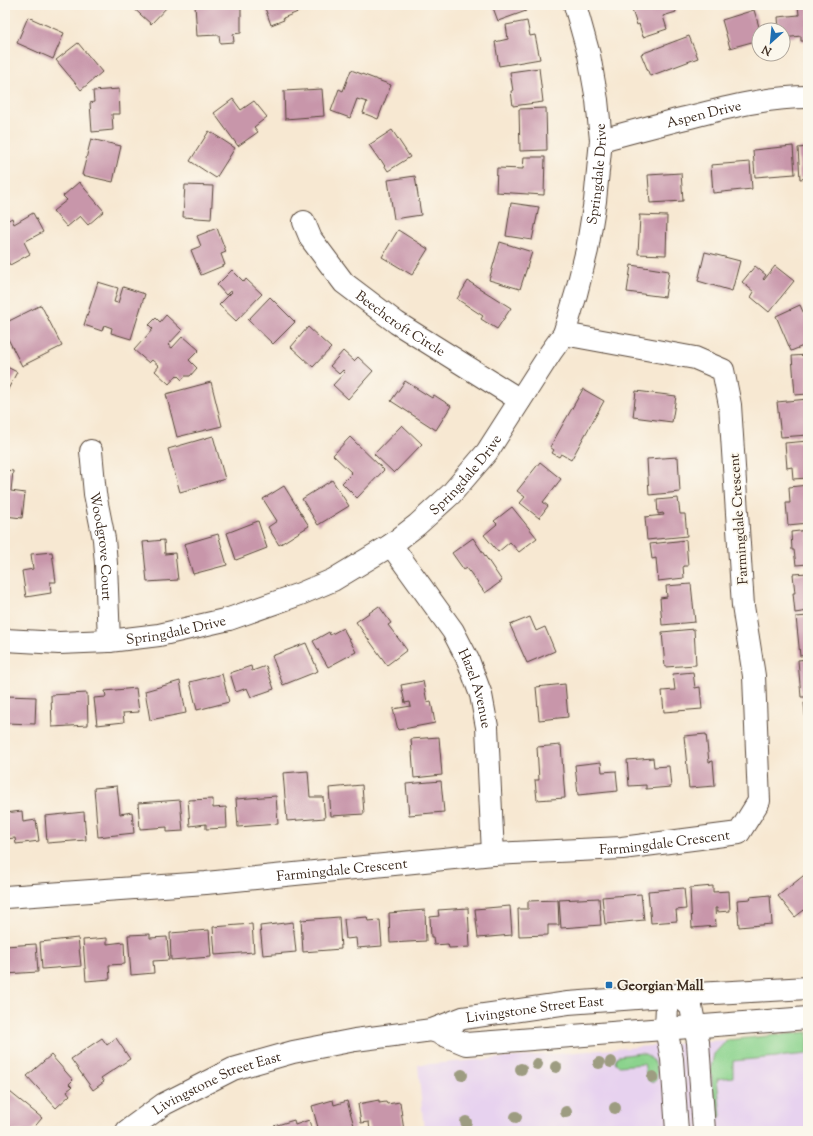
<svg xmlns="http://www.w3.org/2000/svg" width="813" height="1136" font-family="'Sorts Mill Goudy',serif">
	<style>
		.built { fill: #e7d2ef }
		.green { fill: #8bd38d; stroke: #637e56 }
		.building { fill: #c896aa }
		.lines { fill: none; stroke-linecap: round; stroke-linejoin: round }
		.minor-casing { stroke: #574639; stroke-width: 24 }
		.minor { stroke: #fff; stroke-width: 22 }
		.tree { fill: #9d9c81 }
		.poi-dot { fill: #1f6fb2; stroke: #fbf7ec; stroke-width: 1.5 }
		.labels { text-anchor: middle; stroke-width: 3.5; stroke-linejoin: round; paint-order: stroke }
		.street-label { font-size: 14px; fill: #3b2a1e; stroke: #fbf7ec }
		.poi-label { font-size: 14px; font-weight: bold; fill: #3b2a1e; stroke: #fbf7ec; text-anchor: start }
	</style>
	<rect width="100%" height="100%" fill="#fbf7ec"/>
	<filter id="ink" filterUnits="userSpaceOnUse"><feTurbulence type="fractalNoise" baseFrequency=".025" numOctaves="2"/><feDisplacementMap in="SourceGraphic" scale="8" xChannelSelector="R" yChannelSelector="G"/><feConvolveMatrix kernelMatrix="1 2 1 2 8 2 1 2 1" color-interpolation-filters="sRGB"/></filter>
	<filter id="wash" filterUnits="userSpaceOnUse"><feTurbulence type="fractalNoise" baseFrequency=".012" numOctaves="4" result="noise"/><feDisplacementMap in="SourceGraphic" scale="16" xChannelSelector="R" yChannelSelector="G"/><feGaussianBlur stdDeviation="0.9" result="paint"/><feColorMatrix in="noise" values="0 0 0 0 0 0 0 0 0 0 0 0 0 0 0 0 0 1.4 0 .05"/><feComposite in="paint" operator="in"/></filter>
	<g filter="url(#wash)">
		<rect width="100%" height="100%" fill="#f7e8d2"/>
		<!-- built -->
		<polygon class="built" points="808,1033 808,1131 424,1131 418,1065"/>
		<!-- green -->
		<g class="green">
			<polygon points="808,1032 808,1054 733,1061 733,1077 717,1079 721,1117 715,1116 711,1068 714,1054 727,1040"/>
			<path d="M 641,1053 C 653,1055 660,1069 656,1080 C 653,1082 651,1082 648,1080 L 644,1064 L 619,1066 L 615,1062 L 616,1058 L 618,1056 Z"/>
		</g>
		<g id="blocks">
			<!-- building -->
			<g class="building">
				<polygon points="130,5 169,5 151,24"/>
				<polygon points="195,5 241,5 241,33 233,34 234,42 220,43 219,35 197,36"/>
				<polygon points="264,5 315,5 283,18 284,20 271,25"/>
				<polygon points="492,5 525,5 526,11 498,21"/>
				<polygon points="638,5 674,5 676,12 663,16 667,29 643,37 639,24 637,25 631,7"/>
				<polygon points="798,5 808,5 808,41 801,41 801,36 783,38 783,30 779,30 778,17 799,15"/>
				<polygon points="754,10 760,30 759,30 759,40 730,48 722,20"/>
				<polygon points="28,17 64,33 53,59 17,43"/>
				<polygon points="527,21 530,36 535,35 540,59 499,66 495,42 508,39 506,25"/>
				<polygon points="689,36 698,58 650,76 641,54"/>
				<polygon points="78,43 102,72 81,90 56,60"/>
				<polygon points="539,68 543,102 513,106 511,91 513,91 510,72"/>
				<polygon points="351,70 391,85 378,119 363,113 367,102 357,99 350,118 331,111 339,89 343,91"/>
				<polygon points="119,89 120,114 112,114 113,130 92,132 90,103 94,102 93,91"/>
				<polygon points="322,89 324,116 285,119 284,91"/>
				<polygon points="233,99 241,110 254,101 267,117 254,127 258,132 238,146 214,113"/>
				<polygon points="546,108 547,150 520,151 519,109"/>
				<polygon points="392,130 410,157 388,171 381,160 380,161 369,145"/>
				<polygon points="209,131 235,148 216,178 190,161"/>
				<polygon points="91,139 121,146 113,182 82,175"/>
				<polygon points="793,146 795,174 755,177 753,150"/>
				<polygon points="808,147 808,178 800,179 798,148"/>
				<polygon points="524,157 545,157 544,195 496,192 497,168 523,169"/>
				<polygon points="750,162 752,189 713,193 711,165"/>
				<polygon points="681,173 683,201 650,203 648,175"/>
				<polygon points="415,176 421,215 394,219 388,180"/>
				<polygon points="79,182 104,211 88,225 80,216 67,227 53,211 67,200 63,196"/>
				<polygon points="185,185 213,186 211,219 183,217"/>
				<polygon points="511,203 539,207 532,240 506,236"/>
				<polygon points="33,213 43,232 24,242 30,254 10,265 5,256 5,222 12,218 14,224"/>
				<polygon points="639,215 667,216 666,255 638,254 640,217"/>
				<polygon points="217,228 226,252 221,254 225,265 201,275 191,250 201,246 197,236"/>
				<polygon points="398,230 428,249 412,275 382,257"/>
				<polygon points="500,242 532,252 520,289 489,280"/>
				<polygon points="705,252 740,261 732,291 698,281"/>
				<polygon points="631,265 669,271 665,297 627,292"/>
				<polygon points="755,266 766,275 763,279 764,280 775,266 794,281 769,312 751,297 754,292 742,282"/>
				<polygon points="232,270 244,282 246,279 262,294 236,321 219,305 232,292 230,291 226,295 217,285"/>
				<polygon points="468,281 511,308 497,329 481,319 483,316 457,299"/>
				<polygon points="98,282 118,288 114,302 118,303 123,287 145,294 131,339 111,333 112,328 104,325 102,331 84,325"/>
				<polygon points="270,297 295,322 273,344 248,320"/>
				<polygon points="41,305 62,346 22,366 5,333 5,323"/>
				<polygon points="800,305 808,323 808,344 791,351 776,316"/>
				<polygon points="166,315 182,330 168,345 172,348 183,336 199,350 189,360 197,368 190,376 185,376 182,380 177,375 169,384 155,371 159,366 152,360 149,363 134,350 153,329 149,325 156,318 160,322"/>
				<polygon points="308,327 331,348 313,367 291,347"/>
				<polygon points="343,351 354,361 358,357 373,371 348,399 333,385 345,372 343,370 339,374 330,366"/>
				<polygon points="808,355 808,394 795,395 792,356"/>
				<polygon points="5,366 17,372 5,395"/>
				<polygon points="405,381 432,398 434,395 451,406 436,430 391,401"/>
				<polygon points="211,382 222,426 177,437 166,394"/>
				<polygon points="583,389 604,401 571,460 561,454 559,457 552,453 554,450 550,447"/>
				<polygon points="636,391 676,396 672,422 633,417"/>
				<polygon points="808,399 808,408 807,408 808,435 781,437 777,402"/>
				<polygon points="402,425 422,444 394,473 374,454"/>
				<polygon points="213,436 225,479 180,492 168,449"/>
				<polygon points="350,437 384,470 357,498 342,483 352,473 333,455"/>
				<polygon points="808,441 808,478 793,479 792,467 787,468 785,443"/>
				<polygon points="678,457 680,492 649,495 647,459"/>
				<polygon points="540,462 561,479 543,502 548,506 539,518 520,503 525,497 517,491"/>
				<polygon points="5,470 13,471 11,491 25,493 22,518 5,516"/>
				<polygon points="332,480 349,506 318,525 302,499"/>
				<polygon points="808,485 808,523 788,525 786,503 790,503 789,487"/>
				<polygon points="284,486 309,526 279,545 268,527 277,521 263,499"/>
				<polygon points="678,498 680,514 685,514 687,536 647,540 645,517 664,515 663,513 658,514 657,500"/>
				<polygon points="512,507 537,538 519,552 510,542 498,552 484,535 497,524 494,521"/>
				<polygon points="258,521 267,548 236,560 227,533"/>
				<polygon points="808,530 808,564 796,565 794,550 792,550 791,532"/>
				<polygon points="218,534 227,565 193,574 184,544"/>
				<polygon points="473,538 502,581 485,593 467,568 464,570 452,553"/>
				<polygon points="164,540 165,554 175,553 178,580 147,582 143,542"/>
				<polygon points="686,540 688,566 683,566 684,578 658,581 656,558 652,559 650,544"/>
				<polygon points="52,552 56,582 50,582 51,593 26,597 22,571 33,569 31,554"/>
				<polygon points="808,573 808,611 795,613 793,593 795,593 793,574"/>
				<polygon points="691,584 695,622 662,625 660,598 667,597 666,586"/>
				<polygon points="379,606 391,623 388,625 407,650 387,665 356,622"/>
				<polygon points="808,616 808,655 800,656 796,617"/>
				<polygon points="530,617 536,631 545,627 555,651 527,663 510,625"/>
				<polygon points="343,628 356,652 328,667 313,641 329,632 330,635"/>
				<polygon points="694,629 696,665 665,667 662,632"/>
				<polygon points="306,643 318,671 283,685 272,656"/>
				<polygon points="808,659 808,697 801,697 798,660"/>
				<polygon points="251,666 252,671 266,666 274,689 251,697 247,688 236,692 230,673"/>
				<polygon points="693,672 695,688 700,687 702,709 664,712 662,691 675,690 673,674"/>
				<polygon points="222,674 229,702 197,710 190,682"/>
				<polygon points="180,681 186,713 150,720 145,691"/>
				<polygon points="423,681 427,702 431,701 435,723 398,730 393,709 411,706 410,702 405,703 401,685"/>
				<polygon points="565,684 568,717 539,720 536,687"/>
				<polygon points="136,688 139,712 123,713 124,722 97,725 94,698 106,697 105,691"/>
				<polygon points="87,693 88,725 52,727 51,695"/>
				<polygon points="5,696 36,697 35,724 5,723"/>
				<polygon points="808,702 808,735 807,735 804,703"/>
				<polygon points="706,734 709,762 713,761 715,786 689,788 684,736"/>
				<polygon points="439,737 442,775 414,778 411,739"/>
				<polygon points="561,745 565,798 537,800 535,780 539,780 537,747"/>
				<polygon points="653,758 654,767 669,766 671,787 646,789 646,785 629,786 627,760"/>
				<polygon points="601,762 602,772 616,771 618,791 578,795 575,765"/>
				<polygon points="308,771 310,797 323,797 325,818 287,821 283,773"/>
				<polygon points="441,781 444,812 409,815 406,784"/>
				<polygon points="362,785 364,814 331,816 329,788"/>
				<polygon points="117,786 120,814 132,812 134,833 98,837 94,788"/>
				<polygon points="276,796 278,824 238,827 236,799"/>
				<polygon points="213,799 213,808 226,807 227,828 206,829 206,824 190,826 188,800"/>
				<polygon points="180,800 183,831 167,832 167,827 140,829 138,803"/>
				<polygon points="22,811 23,822 36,820 39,841 16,844 15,838 5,839 5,813"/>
				<polygon points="84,812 86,840 47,843 45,816"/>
				<polygon points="808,872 808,907 795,917 778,896"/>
				<polygon points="713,886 713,892 729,891 730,911 717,912 717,908 715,908 716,926 692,928 690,888"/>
				<polygon points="684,888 686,909 676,910 677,921 651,923 648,891"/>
				<polygon points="641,894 644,920 605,924 602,897"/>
				<polygon points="770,895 772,924 739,927 737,900 751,899 750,897"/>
				<polygon points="599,898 601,925 561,928 559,900"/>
				<polygon points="558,900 559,925 548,925 548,935 519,936 518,909 528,909 528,901"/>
				<polygon points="510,906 512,935 478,938 475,909"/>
				<polygon points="468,908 470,947 449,948 448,944 434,945 433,937 431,937 430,917 439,916 438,910"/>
				<polygon points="425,910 426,941 390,943 389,913"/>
				<polygon points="339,917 341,949 303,952 301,920"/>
				<polygon points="367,917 368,921 380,920 382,946 357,948 356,938 346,939 344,919"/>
				<polygon points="293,922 296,952 263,955 260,926"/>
				<polygon points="252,924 254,952 215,955 213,927"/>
				<polygon points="209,930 211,957 171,960 170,933"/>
				<polygon points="150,934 150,938 167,937 169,960 153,961 154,973 131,975 128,935"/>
				<polygon points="78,938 81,966 42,969 40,942"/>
				<polygon points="107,938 107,944 124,942 125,964 109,965 110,979 86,981 83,940"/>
				<polygon points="36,944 38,972 5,974 5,946"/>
				<polygon points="102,1038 107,1045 116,1038 130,1059 101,1078 104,1082 93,1090 71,1059"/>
				<polygon points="51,1055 73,1080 69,1084 72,1087 67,1091 70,1095 56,1108 27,1076"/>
				<polygon points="5,1088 42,1118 31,1131 11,1131 5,1126"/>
				<polygon points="333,1100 334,1105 347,1101 355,1129 347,1131 319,1131 312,1106"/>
				<polygon points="379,1100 379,1103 386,1102 387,1104 400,1102 404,1131 370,1131 369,1122 361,1123 358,1104"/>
				<polygon points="294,1120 295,1125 309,1120 312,1131 276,1131 274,1126"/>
			</g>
		</g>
	</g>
	<g filter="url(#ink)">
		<use href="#blocks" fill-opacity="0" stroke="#574639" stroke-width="1"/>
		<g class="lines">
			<defs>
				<g id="minor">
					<path id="s1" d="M 601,140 C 631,132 660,124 690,117 C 729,107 768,97 808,97"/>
					<path id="s2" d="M 304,222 L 311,239 L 344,283 L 397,323 L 520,400"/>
					<path id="s3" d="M 91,451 L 95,494 L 104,539 L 106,564 L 109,641"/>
					<path id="s4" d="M 391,545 L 453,631 L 468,660 L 481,695 L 487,727 L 493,854"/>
					<path id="s5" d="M 5,640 L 59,643 L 109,641 L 159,635 L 229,619 L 300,594 L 333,580 L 391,545 L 417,525 L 451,494 L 487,452 L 551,352 L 564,334 L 576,294 L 587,250 L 595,201 L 601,140 L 597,100 L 589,55 L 575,5"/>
					<path id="s6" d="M 5,897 L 206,883 L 493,854 L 622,848 L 739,833 L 759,801 L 754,676 L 743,606 L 730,405 L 723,370 L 695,358 L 564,334"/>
					<polyline points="432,1030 466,1044 808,1018"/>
					<path id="s7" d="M 127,1131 L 164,1104 L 233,1069 L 293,1052 L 355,1040 L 432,1030 L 463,1018 L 568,1003 L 678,995 L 808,988"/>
					<polyline points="677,1131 672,1059 666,1029 667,1005 678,995 691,1007 698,1042 704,1131"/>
				</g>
			</defs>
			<!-- minor casing -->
			<use href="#minor" class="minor-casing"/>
			<!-- minor -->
			<use href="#minor" class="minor"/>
		</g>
		<!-- trees -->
		<g class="tree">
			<circle cx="611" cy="1062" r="6"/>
			<circle cx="599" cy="1063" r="6"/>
			<circle cx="537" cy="1064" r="6"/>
			<circle cx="556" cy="1067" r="6"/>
			<circle cx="521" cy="1069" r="6"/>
			<circle cx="462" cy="1075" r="6"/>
			<circle cx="653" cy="1077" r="6"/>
			<circle cx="615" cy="1108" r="6"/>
			<circle cx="566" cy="1112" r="6"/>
			<circle cx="516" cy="1117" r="6"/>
			<circle cx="466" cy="1122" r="6"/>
		</g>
	</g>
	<!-- markers -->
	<rect class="poi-dot" x="605" y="981" width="8" height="8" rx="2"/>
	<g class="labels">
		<!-- street labels -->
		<g class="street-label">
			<text dy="5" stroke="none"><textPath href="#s1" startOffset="106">Aspen Drive</textPath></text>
			<text dy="5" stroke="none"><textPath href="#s5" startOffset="844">Springdale Drive</textPath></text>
			<text dy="5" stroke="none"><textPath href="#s2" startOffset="143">Beechcroft Circle</textPath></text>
			<text dy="5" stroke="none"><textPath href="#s5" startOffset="508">Springdale Drive</textPath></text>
			<text transform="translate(738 519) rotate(-94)" y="5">Farmingdale Crescent</text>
			<text dy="5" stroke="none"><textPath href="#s3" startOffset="96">Woodgrove Court</textPath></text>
			<text dy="5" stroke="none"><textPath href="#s5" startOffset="172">Springdale Drive</textPath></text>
			<text dy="5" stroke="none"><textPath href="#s4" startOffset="168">Hazel Avenue</textPath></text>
			<text dy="5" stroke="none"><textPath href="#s6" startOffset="662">Farmingdale Crescent</textPath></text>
			<text dy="5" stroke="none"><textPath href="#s6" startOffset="338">Farmingdale Crescent</textPath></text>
			<text dy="5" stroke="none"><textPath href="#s7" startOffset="432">Livingstone Street East</textPath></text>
			<text dy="5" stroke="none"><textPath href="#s7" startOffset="103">Livingstone Street East</textPath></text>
		</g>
		<!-- poi labels -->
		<g class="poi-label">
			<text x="617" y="990">Georgian Mall</text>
		</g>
	</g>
	<!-- margin -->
	<rect width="813" height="1136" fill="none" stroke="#fbf7ec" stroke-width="20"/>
	<!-- north arrow -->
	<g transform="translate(771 42) rotate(207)"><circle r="19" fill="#fbf7ec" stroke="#aea59a"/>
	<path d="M0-3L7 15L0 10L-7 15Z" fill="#1f6fb2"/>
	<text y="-6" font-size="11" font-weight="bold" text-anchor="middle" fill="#3b2a1e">N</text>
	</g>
</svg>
